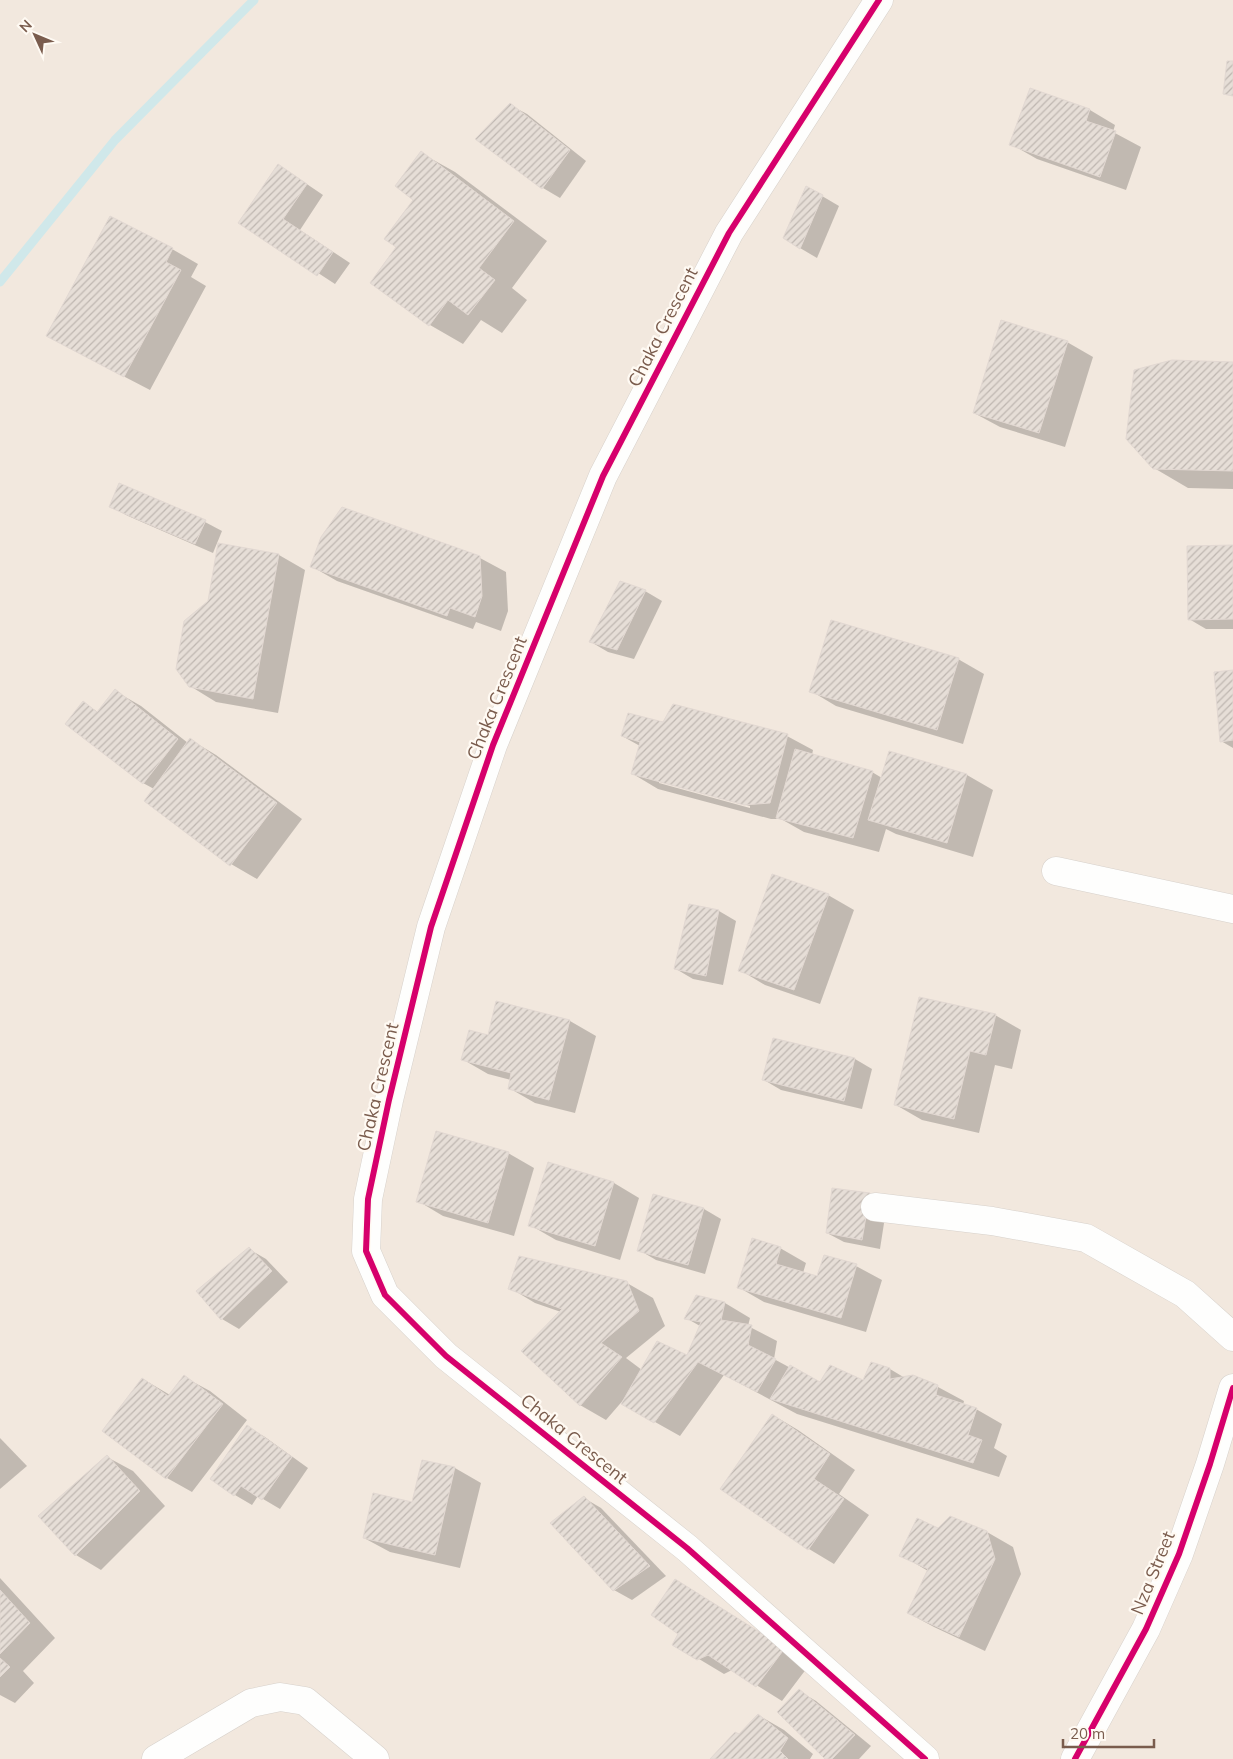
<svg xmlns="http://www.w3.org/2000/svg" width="1233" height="1759" font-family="Mulish,sans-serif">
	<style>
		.residential { fill: #f2e8de }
		.shadow { fill: #0003; fill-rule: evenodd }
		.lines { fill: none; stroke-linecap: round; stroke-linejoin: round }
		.stream { stroke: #d0e8ea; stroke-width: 9 }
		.building { fill: url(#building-hatch); stroke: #e2d8d2 }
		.minor-casing { stroke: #d7d1cb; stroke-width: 29 }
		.minor { stroke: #fefefd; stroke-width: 28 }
		.cycleway-casing { stroke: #fffaf3; stroke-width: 9 }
		.cycleway { stroke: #d6006c; stroke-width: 6 }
		.labels { text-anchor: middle; stroke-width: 4.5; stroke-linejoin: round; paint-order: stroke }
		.street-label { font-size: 18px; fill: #7a5c4d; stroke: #fffaf3 }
	</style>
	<defs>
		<pattern id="building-hatch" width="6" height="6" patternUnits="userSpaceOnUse" patternTransform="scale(1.25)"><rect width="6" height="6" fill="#e6ded7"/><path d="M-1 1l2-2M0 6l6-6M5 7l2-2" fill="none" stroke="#bfb7b1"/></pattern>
	</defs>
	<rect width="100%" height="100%" fill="#f9f5f0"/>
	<!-- residential -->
	<rect class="residential" x="0" y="0" width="1233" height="1759"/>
	<!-- shadow -->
	<g class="shadow">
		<polygon points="1030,90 1090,110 1115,125 1113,132 1141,147 1126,190 1037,159 1011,144"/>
		<polygon points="510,105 527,114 586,161 560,198 543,188"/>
		<polygon points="421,153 455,172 547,241 512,288 527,300 502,333 481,320 463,344 430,325 372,282 398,247 414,200"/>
		<polygon points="295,176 323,195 300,230 350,263 335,284 240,222"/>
		<polygon points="822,196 839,206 817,258 800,248"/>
		<polygon points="172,249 198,264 191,277 206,286 150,390 73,350"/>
		<polygon points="1067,342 1093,357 1065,447 1000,427 974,413"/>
		<polygon points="1233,363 1233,489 1188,488 1154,468"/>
		<polygon points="111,507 205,522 222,531 213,553 128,516"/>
		<polygon points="219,545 279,555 305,570 278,713 216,702 190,686 209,602"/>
		<polygon points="1233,546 1233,629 1206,629 1189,619"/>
		<polygon points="480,558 506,572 508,611 501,631 476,622 473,629 337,581 311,566"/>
		<polygon points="645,591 662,601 634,659 608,652 591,642"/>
		<polygon points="958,659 984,674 963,744 836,706 811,691"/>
		<polygon points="1233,672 1233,748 1221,741"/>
		<polygon points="115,691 141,706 188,743 191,740 216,755 302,819 257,879 231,864 154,789 143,783 83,703 98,712"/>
		<path d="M 663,723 L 787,736 L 813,750 L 812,755 L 872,772 L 882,778 L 890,753 L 967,775 L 993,790 L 973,857 L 896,834 L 886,829 L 879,852 L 804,832 L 781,819 L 771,819 L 658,789 L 633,774 L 640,746 L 622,736 ZM 659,781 L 750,806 L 750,808 L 659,783 Z"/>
		<polygon points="828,895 854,910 820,1004 765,985 740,970"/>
		<polygon points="689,905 719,911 736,921 723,985 693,979 676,969"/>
		<polygon points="497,1003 570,1021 596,1036 575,1113 535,1103 509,1088 511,1080 488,1074 462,1059 489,1036"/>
		<polygon points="995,1015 1021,1030 1012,1069 995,1065 979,1133 922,1120 896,1105"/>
		<polygon points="855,1059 872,1069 862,1109 781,1090 764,1080"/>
		<polygon points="508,1153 534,1168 514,1236 443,1216 418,1201"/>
		<polygon points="549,1164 614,1183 639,1198 620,1260 556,1240 530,1225"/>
		<polygon points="833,1189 870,1194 887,1204 880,1249 844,1242 827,1233"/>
		<polygon points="704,1209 721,1219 705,1274 656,1260 639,1250"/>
		<polygon points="780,1248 806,1263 803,1273 818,1278 856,1266 882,1280 866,1332 764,1302 738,1287"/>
		<polygon points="249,1249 266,1259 288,1282 239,1329 222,1319 198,1291"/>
		<polygon points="627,1283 653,1298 665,1326 626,1358 642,1370 687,1357 700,1326 686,1318 725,1303 750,1318 748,1326 777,1341 774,1359 820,1384 864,1382 890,1369 905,1378 913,1376 938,1387 964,1401 963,1405 976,1409 1002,1424 994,1448 1007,1456 999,1477 797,1414 724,1375 680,1436 623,1404 625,1398 606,1420 580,1405 561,1312 535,1303 510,1288"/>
		<polygon points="184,1377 210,1391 247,1420 192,1492 167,1478 143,1379 170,1395"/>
		<polygon points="773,1415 798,1430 855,1470 839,1494 869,1515 834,1564 809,1549 722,1489"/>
		<polygon points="248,1427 265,1437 308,1468 280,1509 258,1496 252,1505 235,1495"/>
		<polygon points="0,1438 27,1466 0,1489"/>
		<polygon points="107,1457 133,1471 165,1506 101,1570 76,1555"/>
		<polygon points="423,1461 455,1468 481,1483 460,1568 390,1552 364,1538 413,1503"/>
		<polygon points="584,1498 601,1508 666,1576 632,1600 614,1590"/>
		<polygon points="938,1529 987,1532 1013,1547 1021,1574 985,1651 934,1627 908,1613 928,1571 901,1555"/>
		<polygon points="0,1578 55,1638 23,1671 34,1683 15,1703 0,1695"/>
		<polygon points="676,1580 810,1664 782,1701 732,1670 724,1674 674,1644 680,1634"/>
		<polygon points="799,1691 816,1701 871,1746 859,1759 827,1759"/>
		<polygon points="758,1715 784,1730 813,1754 810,1759 712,1759 740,1736"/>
	</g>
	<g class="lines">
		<!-- stream -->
		<polyline class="stream" points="0,282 115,140 254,0"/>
	</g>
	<!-- building -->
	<g class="building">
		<polygon points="1227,61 1233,61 1233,96 1223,94"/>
		<polygon points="1030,88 1090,109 1086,121 1116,131 1100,177 1009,145"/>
		<polygon points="510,103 570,150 542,189 475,139"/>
		<polygon points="421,151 514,221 479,268 495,280 468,315 448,300 429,326 370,283 396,247 384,239 413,200 395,186"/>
		<polygon points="278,164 307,184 283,219 333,252 317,276 238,223"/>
		<polygon points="806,186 823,195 800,249 783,238"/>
		<polygon points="110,216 173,248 166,262 181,270 124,377 46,336"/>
		<polygon points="1001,320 1068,341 1039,433 973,413"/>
		<polygon points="1172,360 1233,362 1233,471 1153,469 1126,439 1134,370"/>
		<polygon points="119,483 206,520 195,544 109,507"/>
		<polygon points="342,507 480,556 482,596 475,617 450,608 447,616 310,567 321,537"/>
		<polygon points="218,543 279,554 253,699 189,687 176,669 184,621 208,601"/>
		<polygon points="1233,545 1233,619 1188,620 1187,546"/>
		<polygon points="620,581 646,590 617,650 589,642"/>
		<polygon points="831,620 959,658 937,730 809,692"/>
		<polygon points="1233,670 1233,740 1220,742 1214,672"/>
		<polygon points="115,689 178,739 143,784 65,724 83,701 97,712"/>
		<polygon points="673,704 788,734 770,803 744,805 631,774 640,742 621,736 628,713 663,722"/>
		<polygon points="190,738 277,803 230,866 144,801"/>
		<polygon points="795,749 873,771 853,838 776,818"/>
		<polygon points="889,751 967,774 947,843 868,820"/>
		<polygon points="772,874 829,894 794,990 738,971"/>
		<polygon points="689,904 719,910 706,976 674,969"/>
		<polygon points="919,997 996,1014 986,1055 970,1051 954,1119 894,1105"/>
		<polygon points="496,1001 570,1020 549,1100 508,1089 511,1073 461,1060 469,1030 488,1035"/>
		<polygon points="773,1038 855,1058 844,1101 762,1080"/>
		<polygon points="436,1131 509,1152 488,1223 416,1202"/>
		<polygon points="548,1162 614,1182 595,1246 528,1226"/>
		<polygon points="832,1188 870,1193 862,1240 826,1233"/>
		<polygon points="653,1194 704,1208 688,1265 637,1251"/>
		<polygon points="752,1238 781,1247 776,1264 817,1276 824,1255 857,1264 841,1318 737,1288"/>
		<polygon points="249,1247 272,1271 221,1320 196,1291"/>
		<polygon points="519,1256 627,1281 639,1311 601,1343 622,1357 580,1406 521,1351 562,1309 508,1289"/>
		<polygon points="696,1295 725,1302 721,1320 752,1325 748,1345 776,1359 757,1392 698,1362 654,1423 621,1404 657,1341 687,1355 701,1322 684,1319"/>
		<polygon points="871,1362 890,1368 890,1379 913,1375 938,1385 936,1395 977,1408 968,1435 982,1440 973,1463 770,1399 790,1365 820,1382 830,1365 863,1380"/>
		<polygon points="184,1375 223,1404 166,1479 102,1431 142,1378 168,1396"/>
		<polygon points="772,1414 830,1454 814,1479 844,1499 808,1550 720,1489"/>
		<polygon points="247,1425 292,1457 262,1500 241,1486 234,1496 210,1479"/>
		<polygon points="107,1455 140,1491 75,1556 38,1516"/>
		<polygon points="422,1460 455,1467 435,1555 363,1538 373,1493 412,1502"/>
		<polygon points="584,1496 650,1566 613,1591 550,1523"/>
		<polygon points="950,1516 987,1531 995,1559 959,1637 907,1613 928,1569 899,1556 917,1518 938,1528"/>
		<polygon points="675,1579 785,1648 756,1687 708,1655 697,1660 672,1645 678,1634 651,1615"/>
		<polygon points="0,1590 30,1623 0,1654"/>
		<polygon points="0,1658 10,1667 0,1677"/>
		<polygon points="799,1689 855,1735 832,1759 825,1759 777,1712"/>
		<polygon points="758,1714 788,1738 780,1751 788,1759 710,1759 735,1732 739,1734"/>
	</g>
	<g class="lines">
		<defs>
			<g id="minor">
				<polyline points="879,0 729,233 603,476 493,745 431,927 389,1100 368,1199 366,1251 385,1295 446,1356 687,1548 925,1759"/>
				<polyline points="1056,871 1233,909"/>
				<polyline points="875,1207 992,1221 1086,1238 1185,1294 1233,1337"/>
				<polyline points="156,1759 251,1703 280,1697 305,1701 375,1759"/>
				<polyline points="1075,1759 1146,1629 1179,1554 1210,1464 1233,1388"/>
			</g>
		</defs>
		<!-- minor casing -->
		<use href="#minor" class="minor-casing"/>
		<!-- minor -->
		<use href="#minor" class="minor"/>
		<defs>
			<g id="cycleway">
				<polyline points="879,0 729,233 603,476 493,745 431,927 389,1100 368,1199 366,1251 385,1295 446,1356 687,1548 925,1759"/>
				<polyline points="1075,1759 1146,1629 1179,1554 1210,1464 1233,1388"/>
			</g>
		</defs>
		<!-- cycleway casing -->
		<use href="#cycleway" class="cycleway-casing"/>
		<!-- cycleway -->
		<use href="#cycleway" class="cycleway"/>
	</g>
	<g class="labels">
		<!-- street labels -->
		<g class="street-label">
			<text transform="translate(663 327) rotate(-63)" y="6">Chaka Crescent</text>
			<text transform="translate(497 698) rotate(-68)" y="6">Chaka Crescent</text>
			<text transform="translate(378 1087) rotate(-77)" y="6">Chaka Crescent</text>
			<text transform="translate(574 1439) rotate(39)" y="6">Chaka Crescent</text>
			<text transform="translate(1153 1573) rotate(-68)" y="6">Nza Street</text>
		</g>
	</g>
	<!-- north arrow -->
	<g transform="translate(35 35) rotate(314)" stroke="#fffaf3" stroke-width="4" paint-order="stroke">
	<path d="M0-4L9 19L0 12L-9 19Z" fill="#7a5c4d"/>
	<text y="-8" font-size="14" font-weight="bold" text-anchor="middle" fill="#7a5c4d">N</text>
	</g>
	<!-- scale -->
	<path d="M1063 1739v8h91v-8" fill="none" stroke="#7a5c4d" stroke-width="2.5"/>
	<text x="1070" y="1739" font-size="15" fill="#7a5c4d" stroke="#fffaf3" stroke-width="4" paint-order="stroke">20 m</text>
</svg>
